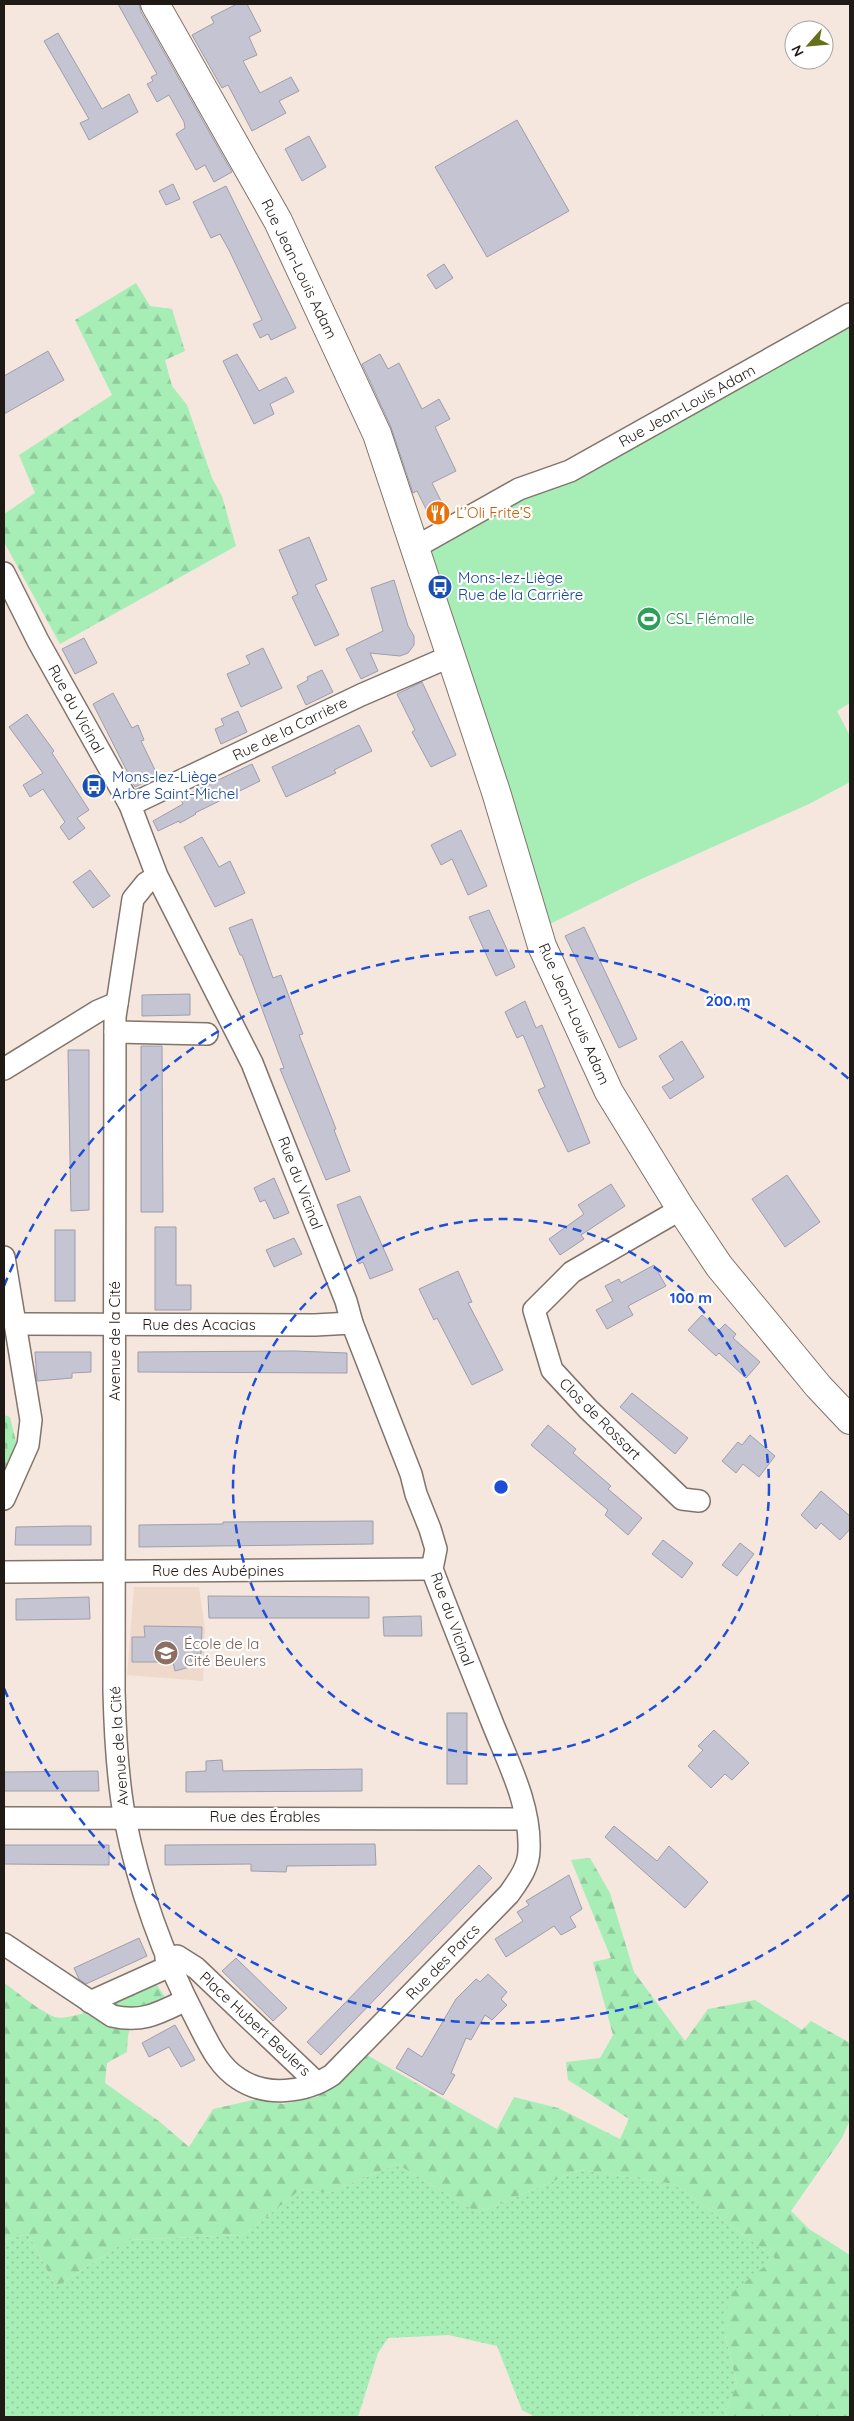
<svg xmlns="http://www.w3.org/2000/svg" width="854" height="2421" font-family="Quicksand,sans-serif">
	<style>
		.built { fill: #eed9cb }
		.grass { fill: url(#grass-dots) }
		.forest { fill: url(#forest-firs) }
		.cemetery { fill: url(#cemetery-stones) }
		.pitch { fill: #a7edb6 }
		.building { fill: #c4c4d2; stroke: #9e9eac }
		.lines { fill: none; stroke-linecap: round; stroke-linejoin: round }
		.minor-casing { stroke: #80746c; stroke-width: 24 }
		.tertiary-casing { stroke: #80746c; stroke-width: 30 }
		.minor { stroke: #fff; stroke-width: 21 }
		.tertiary { stroke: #fff; stroke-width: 28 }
		.ring { fill: none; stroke: #1d4ed8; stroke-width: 2.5; stroke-dasharray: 9 6 }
		.labels { text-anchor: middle; stroke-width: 4.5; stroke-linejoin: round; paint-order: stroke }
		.street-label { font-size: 15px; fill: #1f1a16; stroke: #fff }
		.food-label { font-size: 15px; fill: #c56008; stroke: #fff; text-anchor: start }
		.transit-label { font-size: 15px; fill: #164399; stroke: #fff; text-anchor: start }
		.leisure-label { font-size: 15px; fill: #27864d; stroke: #fff; text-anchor: start }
		.education-label { font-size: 15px; fill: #785e54; stroke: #fff; text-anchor: start }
		.centre { fill: #1d4ed8; stroke: #fff; stroke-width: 2.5 }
		.ring-label { font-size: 15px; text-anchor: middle; font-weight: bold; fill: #1d4ed8; stroke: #fff; stroke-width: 4.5; stroke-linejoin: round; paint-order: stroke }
	</style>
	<defs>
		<pattern id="grass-dots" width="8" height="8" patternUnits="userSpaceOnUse" patternTransform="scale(1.25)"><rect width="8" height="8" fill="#a7edb6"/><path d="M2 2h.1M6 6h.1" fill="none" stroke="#8fcb9c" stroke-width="1.8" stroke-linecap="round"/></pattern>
		<pattern id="forest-firs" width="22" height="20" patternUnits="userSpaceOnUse" patternTransform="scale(1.25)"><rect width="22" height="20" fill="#a7edb6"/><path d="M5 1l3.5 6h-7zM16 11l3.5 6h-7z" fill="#8fcb9c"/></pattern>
		<pattern id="cemetery-stones" width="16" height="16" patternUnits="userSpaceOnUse" patternTransform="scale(1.25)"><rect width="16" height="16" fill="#a7edb6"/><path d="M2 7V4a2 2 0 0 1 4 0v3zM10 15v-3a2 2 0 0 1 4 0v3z" fill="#8fcb9c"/></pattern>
	</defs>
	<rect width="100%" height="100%" fill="#f5e7dd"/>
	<!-- built -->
	<polygon class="built" points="134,1587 199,1587 205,1630 203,1681 127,1675"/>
	<!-- grass -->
	<polygon class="grass" points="397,2164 478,2213 580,2170 674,2184 775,2258 723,2327 737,2385 725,2412 727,2417 640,2417 637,2415 635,2417 535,2417 522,2410 497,2346 449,2335 388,2338 378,2353 358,2417 4,2417 4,2240 28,2234 56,2287 128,2240 244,2235 301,2189 328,2193"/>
	<!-- forest -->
	<g class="forest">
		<polygon points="136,283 150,306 172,309 185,351 165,360 172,386 187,405 212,478 222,496 236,546 60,644 4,542 4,514 35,493 19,455 112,395 75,320"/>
		<path d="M 590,1858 L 610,1893 L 634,1972 L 685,2041 L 708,2009 L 755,2000 L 802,2030 L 811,2021 L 850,2043 L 850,2120 L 842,2138 L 791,2211 L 809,2229 L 850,2255 L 850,2417 L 727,2417 L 725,2412 L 737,2385 L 723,2327 L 730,2294 L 775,2258 L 674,2184 L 580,2170 L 478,2213 L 397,2164 L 328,2193 L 301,2189 L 244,2235 L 128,2240 L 56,2287 L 28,2234 L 4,2240 L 4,1983 C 17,1992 41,2012 55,2017 C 72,2023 136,1992 157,1985 L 165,1997 L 164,2005 C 134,2017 128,2017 127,2052 L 107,2063 L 105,2083 L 160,2122 L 189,2147 L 213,2109 L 257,2099 L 283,2104 L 317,2097 L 367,2055 L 497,2129 L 514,2097 L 558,2108 L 620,2139 L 629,2119 L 568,2080 L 566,2062 L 600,2058 L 613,2035 L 593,1962 L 611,1958 L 571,1860 Z"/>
	</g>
	<!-- cemetery -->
	<polygon class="cemetery" points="4,1415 10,1417 18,1450 4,1478"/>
	<!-- pitch -->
	<polygon class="pitch" points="850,305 850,703 837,711 850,736 850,782 809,804 639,880 546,926 421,536 562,467"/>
	<!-- building -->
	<g class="building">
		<polygon points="118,4 139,4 141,12 232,172 214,182 205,165 196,170 176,134 185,128 184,122 169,95 157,102 147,84 153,81 151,77 157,74"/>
		<polygon points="237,4 247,4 261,31 249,37 257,55 243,61 260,93 291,77 299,91 279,101 286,113 252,131 228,85 222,88 192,35 214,23 211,17"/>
		<polygon points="58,33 102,109 129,94 138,112 89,140 80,123 89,119 44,41"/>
		<polygon points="517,120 569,211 487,257 435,167"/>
		<polygon points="309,136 326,167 302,181 285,149"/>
		<polygon points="173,184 180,199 166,205 159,191"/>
		<polygon points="226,186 296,328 271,340 268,334 260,338 253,324 262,320 230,252 220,234 211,238 193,202"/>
		<polygon points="444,264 453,278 436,289 427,275"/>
		<polygon points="48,351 64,380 4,414 4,376"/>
		<polygon points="237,354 259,391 286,377 294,392 270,404 274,414 254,424 223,361"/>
		<polygon points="380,354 388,369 399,363 422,409 439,399 450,419 435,427 456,471 432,483 448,515 433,523 417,491 413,493 391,427 362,364"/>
		<polygon points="309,537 327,580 315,585 339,635 315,646 292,597 298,594 279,550"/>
		<polygon points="394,580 408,626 414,636 414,645 408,653 400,656 370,653 378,671 361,679 346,649 383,631 371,588"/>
		<polygon points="84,638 97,663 75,674 62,649"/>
		<polygon points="263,648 282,688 241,707 227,674 250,664 246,656"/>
		<polygon points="322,670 333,692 306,705 297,686 308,680 307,677"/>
		<polygon points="422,682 456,755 431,767 412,732 415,730 397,694"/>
		<polygon points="113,693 132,728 138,725 144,740 141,741 158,776 135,787 93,704"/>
		<polygon points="238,711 247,732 221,744 215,729 224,725 221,719"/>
		<polygon points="27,714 54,751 52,753 89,810 77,818 85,828 69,840 60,827 65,822 43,789 30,797 23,785 43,773 9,727"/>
		<polygon points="359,725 372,751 334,770 336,773 286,797 272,767"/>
		<polygon points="252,764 260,781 195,813 196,814 180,823 179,821 158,831 153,821 183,804 180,798"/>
		<polygon points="461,830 487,886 468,895 452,859 441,865 431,845"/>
		<polygon points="202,837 219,867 230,861 245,893 215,907 184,847"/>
		<polygon points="90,870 110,896 93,908 73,882"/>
		<polygon points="489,910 515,967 496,976 469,917"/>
		<polygon points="252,919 273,978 281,975 303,1034 299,1035 336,1129 334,1130 350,1171 326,1180 280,1069 284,1068 242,955 240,955 229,928"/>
		<polygon points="584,927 637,1039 619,1048 565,936"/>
		<polygon points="190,994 190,1015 142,1016 142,995"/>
		<polygon points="525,1001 536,1028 542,1025 590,1143 568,1152 538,1090 545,1087 523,1035 517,1038 505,1012"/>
		<polygon points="682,1041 704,1077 670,1099 662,1087 674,1080 659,1056"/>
		<polygon points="141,1046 162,1046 163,1212 141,1212"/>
		<polygon points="68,1050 89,1050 89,1210 71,1211"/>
		<polygon points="787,1175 820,1222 785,1247 752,1199"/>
		<polygon points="274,1178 289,1213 274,1219 265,1200 260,1202 254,1188"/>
		<polygon points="611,1184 625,1206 581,1235 584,1239 560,1255 549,1239 584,1214 578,1205"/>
		<polygon points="360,1196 393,1270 370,1279 363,1262 359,1264 337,1205"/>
		<polygon points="155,1227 176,1227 176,1285 191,1285 191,1310 155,1310"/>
		<rect x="55" y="1230" width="20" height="71"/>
		<polygon points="294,1238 302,1254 274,1267 266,1250"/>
		<polygon points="654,1265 666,1286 628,1306 633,1315 607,1329 596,1310 613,1301 605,1286 619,1279 621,1283"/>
		<polygon points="458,1271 472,1302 468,1303 503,1370 472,1385 437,1318 434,1320 419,1289"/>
		<polygon points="702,1315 719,1330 725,1324 736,1334 733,1338 760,1362 746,1378 719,1353 716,1356 688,1330"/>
		<polygon points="295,1351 347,1353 347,1373 138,1372 138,1352"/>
		<polygon points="35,1352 91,1352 91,1372 72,1373 72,1378 37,1381"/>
		<polygon points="632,1393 688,1438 675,1454 620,1407"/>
		<polygon points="548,1425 576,1449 573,1453 611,1486 608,1489 642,1518 628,1535 605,1515 608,1510 531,1445"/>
		<polygon points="750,1435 775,1456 759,1477 743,1464 736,1473 722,1461 738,1442 742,1445"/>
		<polygon points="821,1491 850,1516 850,1529 840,1540 821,1523 816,1529 801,1515"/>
		<polygon points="373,1521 373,1544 139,1547 139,1525 223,1524 223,1522"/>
		<polygon points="66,1526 91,1526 91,1545 15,1545 16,1527"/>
		<polygon points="663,1540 693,1563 682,1578 652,1554"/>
		<polygon points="740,1543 754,1554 737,1576 722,1565"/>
		<polygon points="208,1596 369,1597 369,1618 209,1618"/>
		<polygon points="89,1597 90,1619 16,1620 16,1599"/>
		<polygon points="421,1616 422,1636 384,1636 383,1617"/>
		<polygon points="144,1626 202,1627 201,1654 189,1654 193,1666 175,1671 173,1662 132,1662 132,1637 145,1637"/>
		<rect x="447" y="1713" width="20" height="71"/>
		<polygon points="714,1730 749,1763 732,1780 725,1774 711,1788 688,1766 703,1750 698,1746"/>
		<polygon points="222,1760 223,1771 362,1769 362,1791 186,1792 186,1772 206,1771 206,1761"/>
		<polygon points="98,1771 99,1791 4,1791 4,1772"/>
		<polygon points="614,1826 657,1861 669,1846 708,1882 685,1908 605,1837"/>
		<polygon points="375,1844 376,1865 287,1866 286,1872 251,1871 251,1864 165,1865 165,1845"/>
		<polygon points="4,1845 109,1845 109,1865 4,1864"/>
		<polygon points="479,1865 492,1878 321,2055 307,2042"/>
		<polygon points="569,1875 582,1909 570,1917 576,1927 561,1935 554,1926 506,1957 495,1939 523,1921 517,1912 529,1905 526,1901"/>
		<polygon points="139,1938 147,1956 86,1984 79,1979 74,1968"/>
		<polygon points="236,1958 287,2008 273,2021 222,1971"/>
		<polygon points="488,1974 507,1992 501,1999 507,2005 492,2020 485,2015 471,2040 466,2038 451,2073 455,2075 443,2095 396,2068 408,2048 422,2057 456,1999 476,1979 480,1982"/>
		<polygon points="175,2025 195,2060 181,2067 169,2047 149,2057 142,2043"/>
	</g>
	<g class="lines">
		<defs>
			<g id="minor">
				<polyline points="414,548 519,489 570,471 850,314"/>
				<path d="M 4,573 L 38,641 L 130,805 L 157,876 L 252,1063 L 346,1301 L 352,1323 L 411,1474 L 416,1494 L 430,1529 L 436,1549 L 432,1569 C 451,1620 472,1671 492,1722 C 508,1762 531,1806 529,1850 C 529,1867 518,1881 509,1894 L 332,2075 C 305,2093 266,2097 239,2079 C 218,2066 208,2042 197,2021 C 164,1958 139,1890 125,1819 C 117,1777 115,1733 114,1691 L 115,1017 L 133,899 L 146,883 L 157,876"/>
				<polyline points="130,805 361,695 451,656"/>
				<polyline points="115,1032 207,1034"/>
				<polyline points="4,1069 98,1011 117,1003"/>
				<polyline points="681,1209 572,1272 534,1310 552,1370 588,1409 682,1499 699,1501"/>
				<polyline points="4,1257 31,1420 28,1445 4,1499"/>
				<polyline points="17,1324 315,1325 352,1323"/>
				<polyline points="4,1572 432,1569"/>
				<polyline points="4,1818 526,1819"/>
				<path d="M 4,1944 L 112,2016 C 143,2023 159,2013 186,2000"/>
				<polyline points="166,1958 177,1956 196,1968 317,2083"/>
				<polyline points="90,2002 170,1966"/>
			</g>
			<polyline id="tertiary" points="155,4 278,221 377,434 496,792 542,946 609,1092 681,1209 719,1266 818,1386 850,1420"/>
		</defs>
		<!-- minor casing -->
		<use href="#minor" class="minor-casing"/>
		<!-- tertiary casing -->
		<use href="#tertiary" class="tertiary-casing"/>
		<!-- minor -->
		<use href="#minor" class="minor"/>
		<!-- tertiary -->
		<use href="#tertiary" class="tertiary"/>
	</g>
	<!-- distance rings -->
	<g class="ring">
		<circle cx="501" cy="1487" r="268"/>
		<path d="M849 1895A536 536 0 0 1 4 1688M4 1286A536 536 0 0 1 849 1079"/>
	</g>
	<!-- icons -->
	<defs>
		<symbol id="restaurant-disc" viewBox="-11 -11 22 22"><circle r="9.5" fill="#e8710a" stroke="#fff"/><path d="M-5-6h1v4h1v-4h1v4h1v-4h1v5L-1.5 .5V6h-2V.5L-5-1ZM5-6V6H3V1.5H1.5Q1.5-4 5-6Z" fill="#fff"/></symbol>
		<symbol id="bus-disc" viewBox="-11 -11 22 22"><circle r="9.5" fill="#1a4fb4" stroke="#fff"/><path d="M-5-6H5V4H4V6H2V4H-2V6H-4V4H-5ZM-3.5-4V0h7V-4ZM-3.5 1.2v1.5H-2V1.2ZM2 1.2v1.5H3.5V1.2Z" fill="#fff"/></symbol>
		<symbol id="stadium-disc" viewBox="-11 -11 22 22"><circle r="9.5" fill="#2e9e5b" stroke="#fff"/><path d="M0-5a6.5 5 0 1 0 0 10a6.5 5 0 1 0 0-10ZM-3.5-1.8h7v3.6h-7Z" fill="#fff"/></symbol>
		<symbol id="school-disc" viewBox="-11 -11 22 22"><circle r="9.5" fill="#8d6e63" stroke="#fff"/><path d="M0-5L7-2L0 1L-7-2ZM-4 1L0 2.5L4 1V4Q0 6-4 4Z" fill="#fff"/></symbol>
	</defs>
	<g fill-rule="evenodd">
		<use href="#restaurant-disc" x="424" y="499" width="28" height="28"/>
		<use href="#bus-disc" x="426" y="573" width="28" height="28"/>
		<use href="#stadium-disc" x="635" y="605" width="28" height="28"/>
		<use href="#bus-disc" x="80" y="772" width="28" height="28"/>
		<use href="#school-disc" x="152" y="1639" width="28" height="28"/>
	</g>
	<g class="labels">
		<!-- street labels -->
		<g class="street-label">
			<text transform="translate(299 269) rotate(64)" y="5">Rue Jean-Louis Adam</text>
			<text transform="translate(687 406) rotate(-29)" y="5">Rue Jean-Louis Adam</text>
			<text transform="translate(76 709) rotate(61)" y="5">Rue du Vicinal</text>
			<text transform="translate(290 729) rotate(-26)" y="5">Rue de la Carrière</text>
			<text transform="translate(574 1014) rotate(66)" y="5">Rue Jean-Louis Adam</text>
			<text transform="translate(300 1183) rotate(69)" y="5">Rue du Vicinal</text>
			<text x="199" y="1330">Rue des Acacias</text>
			<text transform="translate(115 1341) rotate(-90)" y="5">Avenue de la Cité</text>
			<text transform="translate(600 1419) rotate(45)" y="5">Clos de Rossart</text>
			<text x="218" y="1576">Rue des Aubépines</text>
			<text transform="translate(452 1619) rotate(70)" y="5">Rue du Vicinal</text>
			<text transform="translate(119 1746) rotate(-94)" y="5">Avenue de la Cité</text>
			<text x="265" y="1822">Rue des Érables</text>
			<text transform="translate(443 1962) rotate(-46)" y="5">Rue des Parcs</text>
			<text transform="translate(255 2024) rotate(43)" y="5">Place Hubert Beulers</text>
		</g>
		<!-- food labels -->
		<g class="food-label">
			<text x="456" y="518">L’Oli Frite’S</text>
		</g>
		<!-- transit labels -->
		<g class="transit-label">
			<text x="458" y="583">Mons-lez-Liège<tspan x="458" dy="17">Rue de la Carrière</tspan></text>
			<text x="112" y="782">Mons-lez-Liège<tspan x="112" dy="17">Arbre Saint-Michel</tspan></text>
		</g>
		<!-- leisure labels -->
		<g class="leisure-label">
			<text x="666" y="624">CSL Flémalle</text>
		</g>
		<!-- education labels -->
		<g class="education-label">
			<text x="184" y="1649">École de la<tspan x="184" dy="17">Cité Beulers</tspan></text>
		</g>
	</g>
	<circle cx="501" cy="1487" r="8" class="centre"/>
	<g class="ring-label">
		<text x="728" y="1006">200 m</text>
		<text x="691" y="1303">100 m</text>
	</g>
	<!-- border -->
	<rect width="854" height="2421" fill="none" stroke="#1f1a16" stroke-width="10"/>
	<!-- north arrow -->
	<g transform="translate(809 45) rotate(243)"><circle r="24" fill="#ffffff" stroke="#a5a3a2"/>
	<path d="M0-4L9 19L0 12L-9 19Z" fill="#667019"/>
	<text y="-8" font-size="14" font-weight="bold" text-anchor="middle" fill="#1f1a16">N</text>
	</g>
</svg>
